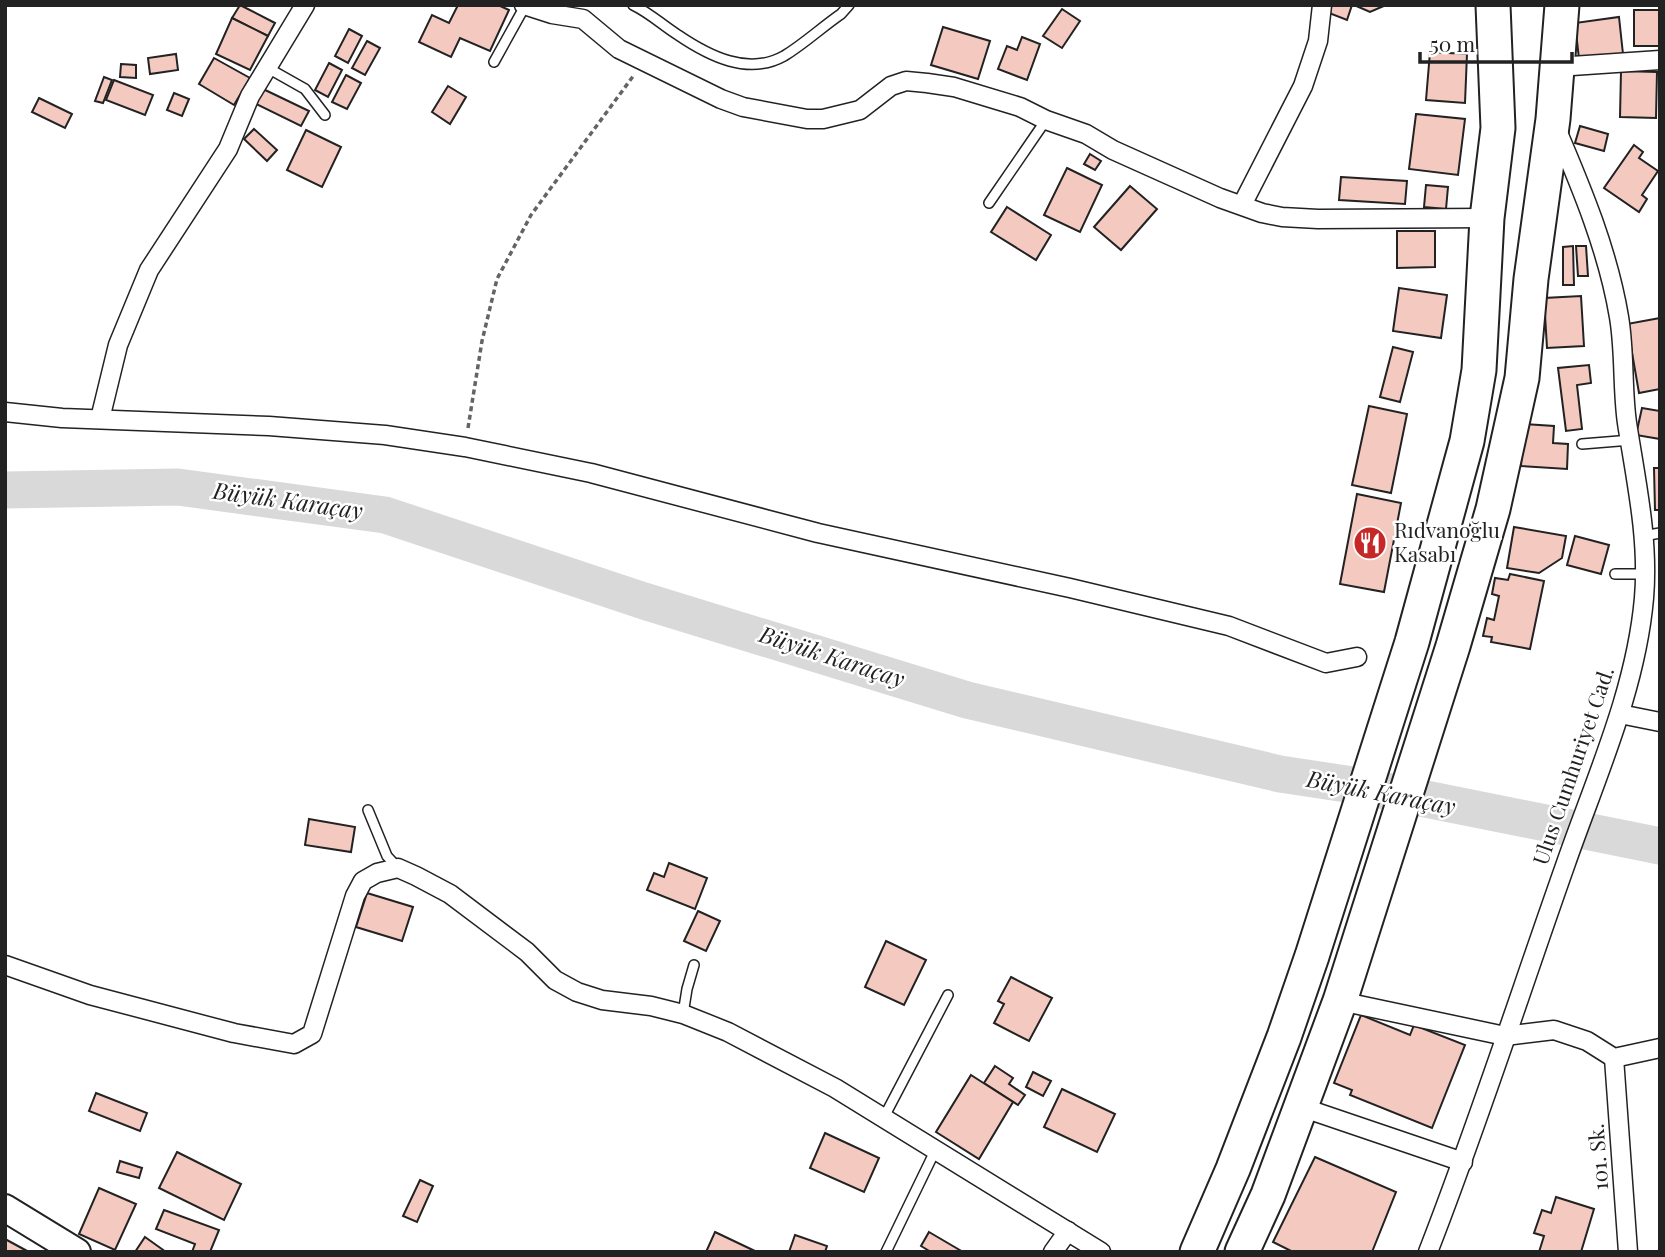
<svg xmlns="http://www.w3.org/2000/svg" width="1665" height="1257" font-family="'Playfair Display',serif">
	<style>
		.lines { fill: none; stroke-linecap: round; stroke-linejoin: round }
		.river { stroke: #d9d9d9; stroke-width: 37 }
		.building { fill: #f3c9c0; stroke: #222; stroke-width: 2 }
		.lane-casing { stroke: #222; stroke-width: 12 }
		.street-casing { stroke: #222; stroke-width: 21 }
		.secondary-casing { stroke: #222; stroke-width: 30 }
		.highway-casing { stroke: #222; stroke-width: 37 }
		.path { stroke: #646464; stroke-width: 3.5; stroke-dasharray: 5 3.5; stroke-linecap: butt }
		.lane { stroke: #fff; stroke-width: 9 }
		.street { stroke: #fff; stroke-width: 18 }
		.secondary { stroke: #fff; stroke-width: 26 }
		.highway { stroke: #fff; stroke-width: 33 }
		.labels { text-anchor: middle; stroke-width: 5; stroke-linejoin: round; paint-order: stroke }
		.poi-label { font-size: 21px; fill: #222; stroke: #fff; text-anchor: start }
		.street-label { font-size: 21px; fill: #222; stroke: #fff }
		.water-label { font-size: 23px; font-style: italic; fill: #222; stroke: #fff }
	</style>
	<rect width="100%" height="100%" fill="#fff"/>
	<g class="lines">
		<!-- river -->
		<polyline class="river" points="5,490 178,487 385,515 644,601 967,700 1280,774 1366,787 1660,846"/>
	</g>
	<!-- building -->
	<g class="building">
		<polygon points="240,5 275,23 268,36 232,18"/>
		<polygon points="458,5 498,5 509,10 490,51 460,38 451,57 419,42 432,15 449,23"/>
		<polygon points="1332,5 1352,5 1347,20 1329,13"/>
		<polygon points="1354,5 1386,5 1370,12"/>
		<polygon points="1062,9 1080,21 1062,48 1043,36"/>
		<rect x="1634" y="10" width="26" height="36"/>
		<polygon points="1619,17 1623,54 1579,59 1575,23"/>
		<polygon points="232,18 268,36 250,70 216,54"/>
		<polygon points="943,27 990,41 978,79 931,65"/>
		<polygon points="349,29 362,36 348,63 335,56"/>
		<polygon points="1022,37 1040,44 1027,80 998,69 1007,46 1017,50"/>
		<polygon points="367,41 380,48 365,75 352,68"/>
		<polygon points="1430,52 1467,54 1465,103 1426,100"/>
		<polygon points="176,54 178,70 150,74 148,58"/>
		<polygon points="214,58 250,78 234,105 199,84"/>
		<polygon points="329,63 342,70 328,97 315,90"/>
		<polygon points="121,64 136,65 136,78 120,77"/>
		<polygon points="1621,71 1657,72 1656,118 1620,117"/>
		<polygon points="346,75 361,83 347,109 332,102"/>
		<polygon points="104,77 112,80 103,103 95,101"/>
		<polygon points="114,80 153,95 145,115 106,100"/>
		<polygon points="448,86 466,97 450,124 432,112"/>
		<polygon points="261,88 309,111 301,126 254,103"/>
		<polygon points="174,93 189,99 182,116 167,110"/>
		<polygon points="39,98 72,114 65,128 32,112"/>
		<polygon points="1416,114 1465,119 1458,175 1409,169"/>
		<polygon points="1580,126 1608,134 1604,151 1575,143"/>
		<polygon points="254,129 277,150 267,161 244,139"/>
		<polygon points="306,130 341,147 322,187 287,170"/>
		<polygon points="1634,145 1643,152 1639,158 1658,171 1642,195 1647,199 1639,212 1604,188"/>
		<polygon points="1090,154 1101,161 1095,170 1084,164"/>
		<polygon points="1067,168 1102,185 1080,232 1044,215"/>
		<polygon points="1341,177 1407,181 1405,204 1339,200"/>
		<polygon points="1426,185 1448,187 1446,209 1424,207"/>
		<polygon points="1130,186 1157,209 1121,250 1094,227"/>
		<polygon points="1007,207 1051,235 1036,260 991,232"/>
		<polygon points="1397,231 1435,231 1435,267 1397,268"/>
		<polygon points="1573,246 1574,285 1563,285 1563,247"/>
		<polygon points="1576,246 1586,246 1588,276 1578,276"/>
		<polygon points="1399,288 1447,295 1441,338 1393,331"/>
		<polygon points="1581,296 1584,346 1547,348 1544,298"/>
		<polygon points="1660,318 1660,389 1639,393 1627,324"/>
		<polygon points="1393,347 1413,352 1400,402 1380,397"/>
		<polygon points="1589,365 1591,383 1577,385 1582,429 1566,431 1558,368"/>
		<polygon points="1369,406 1407,414 1391,493 1352,485"/>
		<polygon points="1642,408 1660,411 1660,439 1636,435"/>
		<polygon points="1523,424 1554,426 1553,443 1568,444 1567,469 1521,466"/>
		<polygon points="1654,468 1660,468 1660,510 1655,510"/>
		<polygon points="1357,494 1401,503 1384,592 1340,584"/>
		<polygon points="1514,527 1566,536 1562,558 1539,573 1507,568"/>
		<polygon points="1575,536 1609,545 1601,574 1567,565"/>
		<polygon points="1510,574 1544,581 1530,649 1491,642 1492,637 1483,636 1487,618 1494,620 1499,596 1492,594 1495,578 1508,580"/>
		<polygon points="309,819 355,827 351,852 305,845"/>
		<polygon points="669,863 707,878 695,909 647,890 654,873 664,877"/>
		<polygon points="367,893 413,907 402,941 356,927"/>
		<polygon points="698,911 720,921 706,951 684,941"/>
		<polygon points="886,941 926,960 904,1005 865,987"/>
		<polygon points="1011,977 1052,998 1029,1041 994,1023 1004,1004 998,1001"/>
		<polygon points="1361,1015 1410,1035 1414,1025 1465,1045 1432,1128 1350,1095 1352,1090 1334,1083"/>
		<polygon points="995,1066 1013,1078 1009,1084 1025,1095 1018,1105 984,1083"/>
		<polygon points="1033,1072 1051,1081 1043,1096 1026,1087"/>
		<polygon points="971,1075 1013,1102 979,1159 936,1132"/>
		<polygon points="1062,1089 1115,1114 1097,1152 1044,1127"/>
		<polygon points="96,1093 147,1113 140,1131 89,1111"/>
		<polygon points="825,1133 879,1158 864,1192 810,1168"/>
		<polygon points="177,1152 241,1184 224,1220 159,1188"/>
		<polygon points="1315,1157 1396,1192 1372,1252 1293,1252 1273,1242"/>
		<polygon points="120,1161 142,1168 139,1178 117,1172"/>
		<polygon points="420,1180 433,1186 417,1222 403,1216"/>
		<polygon points="99,1188 136,1204 115,1250 79,1234"/>
		<polygon points="1556,1197 1594,1209 1581,1252 1539,1252 1544,1236 1534,1233 1542,1210 1551,1213"/>
		<polygon points="164,1210 219,1230 210,1252 192,1252 195,1244 156,1229"/>
		<polygon points="715,1232 757,1252 706,1252"/>
		<polygon points="929,1232 963,1252 931,1252 921,1246"/>
		<polygon points="795,1235 827,1246 825,1252 789,1252"/>
		<polygon points="145,1237 166,1252 135,1252"/>
		<polygon points="5,1239 29,1252 5,1252"/>
	</g>
	<g class="lines">
		<defs>
			<g id="lane">
				<path d="M 633,5 C 650,13 662,25 678,35 C 709,56 748,76 784,56 C 804,44 822,27 841,14 L 849,5"/>
				<polyline points="494,62 525,6"/>
				<polyline points="266,67 305,89 325,115"/>
				<polyline points="989,203 1046,120"/>
				<polyline points="1582,444 1631,440"/>
				<polyline points="1643,536 1660,533"/>
				<polyline points="1615,574 1645,574"/>
				<polyline points="368,810 387,856 398,868"/>
				<polyline points="683,1014 687,989 694,965"/>
				<polyline points="883,1119 948,995"/>
				<polyline points="886,1252 935,1151"/>
			</g>
			<g id="street">
				<polyline points="524,5 552,14 583,19 619,49 721,99 743,107 807,119 823,119 860,110 891,86 906,81 927,83 954,87 1020,107 1046,120 1086,134 1113,150 1220,198 1262,213 1282,217 1318,219 1487,218"/>
				<polyline points="1557,67 1660,60"/>
				<polyline points="1242,205 1303,86 1318,41 1322,5"/>
				<polyline points="5,412 62,418 269,426 385,435 465,447 591,473 818,533 1070,588 1229,626 1326,663 1357,657"/>
				<polyline points="100,419 118,345 149,270 228,149 250,96 305,5"/>
				<polyline points="1620,714 1660,722"/>
				<polyline points="5,965 90,995 234,1033 294,1044 312,1034 355,896 363,881 377,873 398,868 416,876 450,894 527,952 555,980 577,992 602,1000 651,1006 683,1014 728,1032 835,1088 1101,1252"/>
				<polyline points="1340,1001 1505,1036 1554,1030 1587,1041 1614,1058 1660,1048"/>
				<polyline points="1614,1058 1628,1252"/>
				<polyline points="1301,1107 1463,1162"/>
				<polyline points="1053,1252 1068,1231"/>
				<path d="M 1428,1252 C 1478,1124 1520,993 1566,863 C 1596,777 1636,690 1644,598 C 1649,539 1636,481 1627,423 C 1622,388 1625,352 1619,317 C 1608,251 1582,189 1556,128"/>
			</g>
			<polyline id="secondary" points="5,1208 77,1252"/>
			<g id="highway">
				<polyline points="1197,1252 1233,1169 1284,1037 1312,956 1412,642 1467,441 1479,370 1487,218 1498,128 1493,5"/>
				<polyline points="1242,1252 1268,1195 1340,1001 1453,646 1493,509 1522,378 1531,279 1553,119 1562,5"/>
			</g>
		</defs>
		<!-- lane casing -->
		<use href="#lane" class="lane-casing"/>
		<!-- street casing -->
		<use href="#street" class="street-casing"/>
		<!-- secondary casing -->
		<use href="#secondary" class="secondary-casing"/>
		<!-- highway casing -->
		<use href="#highway" class="highway-casing"/>
		<!-- path -->
		<polyline class="path" points="468,428 482,341 497,279 531,215 634,75"/>
		<!-- lane -->
		<use href="#lane" class="lane"/>
		<!-- street -->
		<use href="#street" class="street"/>
		<!-- secondary -->
		<use href="#secondary" class="secondary"/>
		<!-- highway -->
		<use href="#highway" class="highway"/>
	</g>
	<!-- icons -->
	<defs>
		<symbol id="restaurant-disc" viewBox="-11 -11 22 22"><circle r="9.5" fill="#c62828" stroke="#fff"/><path d="M-5-6h1v4h1v-4h1v4h1v-4h1v5L-1.5 .5V6h-2V.5L-5-1ZM5-6V6H3V1.5H1.5Q1.5-4 5-6Z" fill="#fff"/></symbol>
	</defs>
	<g fill-rule="evenodd">
		<use href="#restaurant-disc" x="1351" y="524" width="38" height="38"/>
	</g>
	<g class="labels">
		<!-- poi labels -->
		<g class="poi-label">
			<text x="1394" y="538">Rıdvanoğlu<tspan x="1394" dy="24">Kasabı</tspan></text>
		</g>
		<!-- street labels -->
		<g class="street-label">
			<text transform="translate(1574 766) rotate(-71)" y="7">Ulus Cumhuriyet Cad.</text>
			<text transform="translate(1599 1157) rotate(-94)" y="7">101. Sk.</text>
		</g>
		<!-- water labels -->
		<g class="water-label">
			<text transform="translate(288 501) rotate(8)" y="8">Büyük Karaçay</text>
			<text transform="translate(832 657) rotate(18)" y="8">Büyük Karaçay</text>
			<text transform="translate(1381 793) rotate(11)" y="8">Büyük Karaçay</text>
		</g>
	</g>
	<!-- border -->
	<rect width="1665" height="1257" fill="none" stroke="#222222" stroke-width="14"/>
	<!-- scale -->
	<path d="M1420 52v10h152v-10" fill="none" stroke="#222222" stroke-width="3.5"/>
	<text x="1430" y="52" font-size="21" fill="#222222" stroke="#ffffff" stroke-width="5" paint-order="stroke">50 m</text>
</svg>
